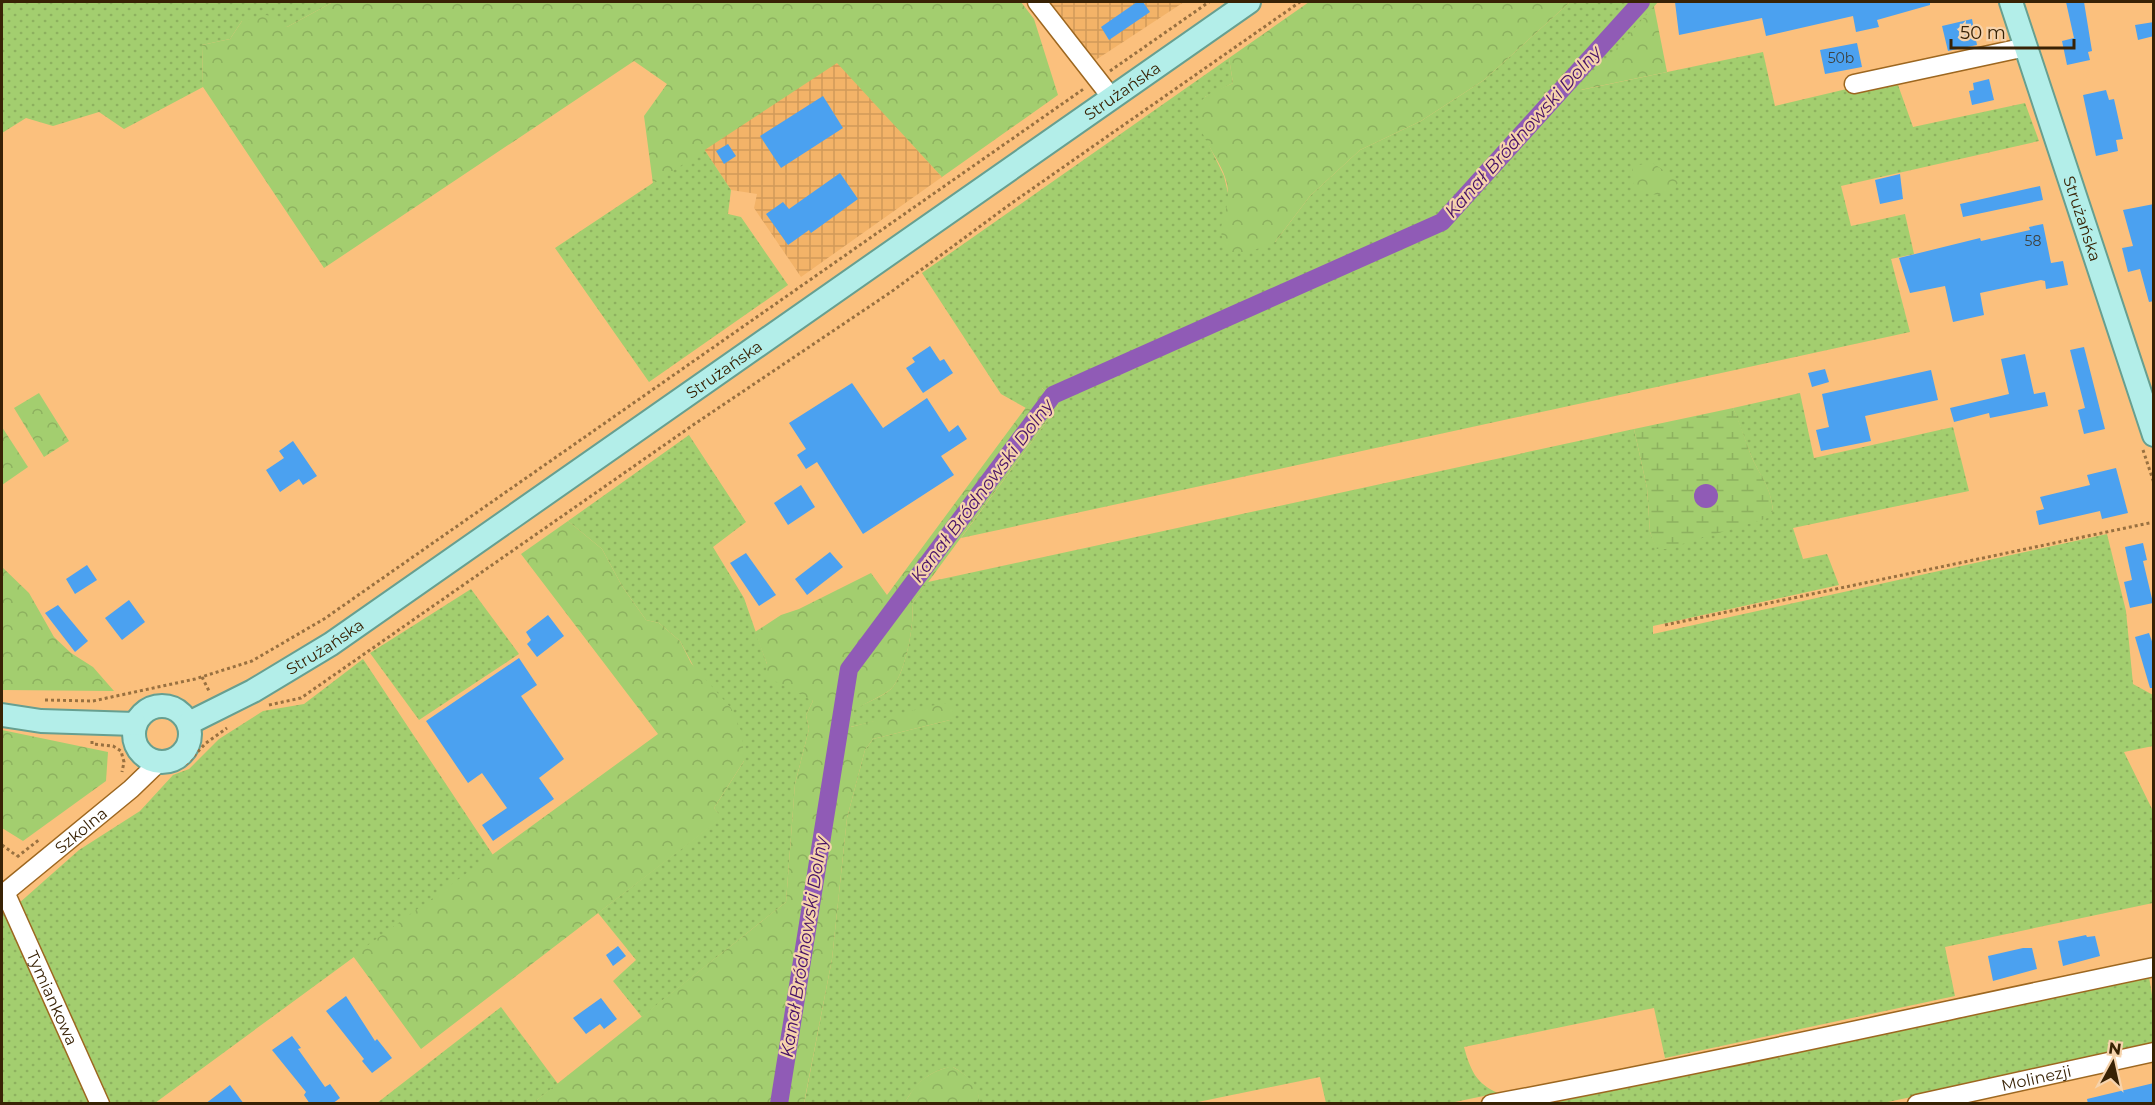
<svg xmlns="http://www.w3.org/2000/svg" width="2155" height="1105" font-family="Montserrat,sans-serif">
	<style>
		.industrial { fill: url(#industrial-grid) }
		.grass { fill: url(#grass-dots) }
		.forest { fill: url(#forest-crowns) }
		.wetland { fill: url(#wetland-marsh) }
		.water { fill: #905bb6 }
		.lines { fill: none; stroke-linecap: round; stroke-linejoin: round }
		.canal { stroke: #905bb6; stroke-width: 18 }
		.building { fill: #4ba1f0 }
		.minor-casing { stroke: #9d6720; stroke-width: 21 }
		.major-casing { stroke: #679f90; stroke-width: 26 }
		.path { stroke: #987040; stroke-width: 3; stroke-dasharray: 3 3; stroke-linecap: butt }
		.minor { stroke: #fff; stroke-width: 18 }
		.major { stroke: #b3eee9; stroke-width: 22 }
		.labels { text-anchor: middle; stroke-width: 4.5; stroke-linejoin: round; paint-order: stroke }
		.number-label { font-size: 14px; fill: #3d4240 }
		.street-label { font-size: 16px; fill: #382205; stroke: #f6d3ac }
		.water-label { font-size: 18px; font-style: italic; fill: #471166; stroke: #f6d3ac }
	</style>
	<defs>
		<pattern id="industrial-grid" width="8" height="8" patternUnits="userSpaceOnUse" patternTransform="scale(1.5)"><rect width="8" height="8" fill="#f3b368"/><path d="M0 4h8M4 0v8" fill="none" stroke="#d19a59"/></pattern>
		<pattern id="grass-dots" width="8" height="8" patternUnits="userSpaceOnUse" patternTransform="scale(1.5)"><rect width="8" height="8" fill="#a3ce6f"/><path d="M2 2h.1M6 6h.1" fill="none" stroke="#8db15f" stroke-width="1.8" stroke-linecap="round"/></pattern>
		<pattern id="forest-crowns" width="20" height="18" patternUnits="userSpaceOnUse" patternTransform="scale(1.5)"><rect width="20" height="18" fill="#a3ce6f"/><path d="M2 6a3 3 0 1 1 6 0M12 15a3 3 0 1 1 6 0" fill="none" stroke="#8db15f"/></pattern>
		<pattern id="wetland-marsh" width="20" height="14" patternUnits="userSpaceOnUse" patternTransform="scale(1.5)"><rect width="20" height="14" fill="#a3ce6f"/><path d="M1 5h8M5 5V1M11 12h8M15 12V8" fill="none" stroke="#8db15f"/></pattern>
	</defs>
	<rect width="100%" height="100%" fill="#fbc07d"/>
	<!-- industrial -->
	<g class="industrial">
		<polygon points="1041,2 1184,2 1088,65"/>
		<polygon points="837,62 942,177 801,277 754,208 757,194 731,190 704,149"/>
	</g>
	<!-- grass -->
	<g class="grass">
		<polygon points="2,2 333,2 287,27 242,21 230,39 202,45 203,87 124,129 99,112 53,126 26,118 2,133"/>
		<polygon points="1570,2 1658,2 1581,90 1763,52 1775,106 1851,88 1853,94 1898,85 1913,127 2025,103 2039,141 1841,186 1851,226 1905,214 1914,254 1891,259 1910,332 961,538 1058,406 1042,388 1026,408 1001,394 922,273 1229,58 1233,83 1205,97 1205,137 1224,176 1228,193 1275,242 1310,196 1360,150 1421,121 1484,80"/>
		<polygon points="704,149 731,190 728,214 741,217 788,285 649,382 555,248"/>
		<path d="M 1800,393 L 1814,458 L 1953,427 L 1969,491 L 1793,528 L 1803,559 L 1827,554 L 1839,585 L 1653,626 L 1653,634 L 2107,534 L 2126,611 L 2133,684 L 2153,695 L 2153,746 L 2124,752 L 2153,811 L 2153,903 L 1945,947 L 1955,996 L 1665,1058 L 1654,1008 L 1464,1047 C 1470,1069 1476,1084 1498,1093 L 1450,1103 L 1326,1103 L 1320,1077 L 1193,1103 L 979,1103 C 980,1087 967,1075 953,1067 C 931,1069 915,1084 905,1103 L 804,1104 L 832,959 L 847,818 L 865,750 L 873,739 L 950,720 L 876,721 L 850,727 L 854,709 C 865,703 882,697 891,689 C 905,675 915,623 912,604 L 928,582 L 1634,429 L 1647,488 L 1650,532 L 1657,549 L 1773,511 C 1771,488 1762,479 1753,460 C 1746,444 1740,424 1733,408 Z"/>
		<polygon points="689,435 746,522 713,547 744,598 767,664 813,701 806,715 809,729 795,784 786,902 642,1017 613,981 636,960 598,913 721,818 714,808 744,761 680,641 659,623 646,620 622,586 602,549 568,521"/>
		<polygon points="471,589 519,654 419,720 370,653"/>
		<polygon points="363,659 493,855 155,1103 108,1103 18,904 79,850 140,811 173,775 189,769 219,739 263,711 304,704"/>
		<polygon points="2,906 92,1103 2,1104"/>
		<polygon points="2149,977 2153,1001 2153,1046 1883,1103 1548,1104"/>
		<polygon points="501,1007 558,1084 533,1103 377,1103"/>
	</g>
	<!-- forest -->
	<g class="forest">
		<polygon points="333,2 1021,2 1034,19 1058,95 942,177 837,63 653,184 644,116 667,84 634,61 324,268 203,87 202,45 230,39 242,21 267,15 287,27"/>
		<path d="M 1309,2 L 1570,2 L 1484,80 L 1421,121 L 1360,150 L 1310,196 L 1275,242 L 1249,252 L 1233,253 C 1209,229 1229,219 1228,193 C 1228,162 1193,138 1199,106 C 1202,94 1223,88 1233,83 L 1229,58 Z"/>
		<polygon points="1654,6 1667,72 1580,90"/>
		<path d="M 1651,162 L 1680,181 C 1665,198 1658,196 1637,191 L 1633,182 L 1632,167 Z"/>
		<path d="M 1041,387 L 1058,406 L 912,604 C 915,624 905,675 891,689 C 881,697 865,703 854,710 L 851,727 L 930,706 L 950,703 L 954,708 L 950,720 L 873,739 L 865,750 L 847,818 L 832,959 L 804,1103 L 533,1103 L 786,902 L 795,784 L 809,729 L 806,715 L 813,701 L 765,676 L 767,664 L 755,632 L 781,615 L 799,609 L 871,573 L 887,595 Z"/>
		<polygon points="39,393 69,441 44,457 14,408"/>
		<polygon points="2,427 28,467 2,485"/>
		<polygon points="568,521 602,549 622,586 646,620 659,623 680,641 691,663 731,708 742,733 744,761 714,808 722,818 421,1049 353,956 658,734 521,554"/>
		<polygon points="2,567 29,593 54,637 71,653 93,667 114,691 2,690"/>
		<polygon points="2,730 108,752 106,781 23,841 2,828"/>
		<path d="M 949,1067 L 953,1067 C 968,1076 980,1084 979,1103 L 905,1103 C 915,1083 927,1073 949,1067 Z"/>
	</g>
	<!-- wetland -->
	<path class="wetland" d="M 1733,408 C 1741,424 1746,444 1753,460 C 1763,480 1771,488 1773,511 L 1768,518 L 1666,549 L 1656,549 L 1650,532 L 1647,488 L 1634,429 Z"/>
	<!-- water -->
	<circle class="water" cx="1706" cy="496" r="12"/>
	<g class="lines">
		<!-- canal -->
		<polyline class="canal" points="779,1104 849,669 1053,395 1442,222 1641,2"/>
	</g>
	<!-- building -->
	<g class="building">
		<polygon points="1137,2 1143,2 1150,12 1109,40 1101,27"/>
		<polygon points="1675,2 1930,2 1930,5 1877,20 1879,27 1856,32 1853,16 1766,36 1762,18 1679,35"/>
		<polygon points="2066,2 2084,2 2092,51 2088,52 2090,60 2067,65 2062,41 2074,38"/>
		<polygon points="1972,19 1977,45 1948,51 1942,26"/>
		<polygon points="2154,22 2154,36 2138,40 2135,25"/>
		<polygon points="1857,43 1862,67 1825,74 1820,50"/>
		<polygon points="1989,79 1994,100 1972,105 1969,91 1974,90 1973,83"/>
		<polygon points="2106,90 2109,100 2114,99 2123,139 2116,140 2118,151 2096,156 2083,95"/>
		<polygon points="823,96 843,128 781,168 760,136"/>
		<polygon points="728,144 736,156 724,164 716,151"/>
		<polygon points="840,173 858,199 811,233 809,230 788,245 766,214 783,202 789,209"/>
		<polygon points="1900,174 1903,199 1880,204 1875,180"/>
		<polygon points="2040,186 2043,200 1963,217 1960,204"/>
		<polygon points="2154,204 2154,301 2149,302 2140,269 2128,272 2122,248 2133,246 2123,210"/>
		<polygon points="2043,224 2051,263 2063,261 2068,285 2046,289 2045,281 2041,280 1980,293 1984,315 1953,322 1945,286 1910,293 1899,258 1980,238 1981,241 2030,230 2029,227"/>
		<polygon points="930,346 940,361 944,359 953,373 923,393 906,368 915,362 912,358"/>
		<polygon points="2084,347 2105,429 2084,434 2078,410 2085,408 2070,350"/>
		<polygon points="2025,354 2034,394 2045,392 2048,406 1990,418 1989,413 1954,422 1950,408 2009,394 2001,359"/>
		<polygon points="1825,369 1829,382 1812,387 1808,373"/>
		<polygon points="1931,370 1938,400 1865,416 1871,441 1821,451 1816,430 1829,427 1822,394"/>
		<polygon points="852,383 883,428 927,398 949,432 958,425 967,439 941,456 954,475 863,534 817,462 806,469 797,455 806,449 789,423"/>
		<polygon points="293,441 317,476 303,485 299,479 280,492 266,470 284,458 279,451"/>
		<polygon points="2116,468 2128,513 2102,519 2100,511 2039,525 2036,511 2044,509 2040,497 2090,485 2087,475"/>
		<polygon points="801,485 815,507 788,525 774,503"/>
		<polygon points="2143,543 2147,560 2143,561 2153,603 2130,608 2124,582 2132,580 2125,547"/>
		<polygon points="830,552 843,567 807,595 795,579"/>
		<polygon points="746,553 776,595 759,606 730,563"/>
		<polygon points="87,565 97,580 75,594 66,579"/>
		<polygon points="129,600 145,622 122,640 105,618"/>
		<polygon points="58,605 88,641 75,652 45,613"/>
		<polygon points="548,615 564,636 537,657 527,644 531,640 526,632"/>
		<polygon points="2149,633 2154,647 2154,688 2150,688 2135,637"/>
		<polygon points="519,658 537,685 521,696 564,759 539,778 554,799 493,841 482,825 507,808 482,773 468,783 426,721"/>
		<polygon points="2086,935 2087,937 2095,936 2100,956 2063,966 2058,941"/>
		<polygon points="618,946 626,956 613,966 606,955"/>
		<polygon points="2023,948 2032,948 2037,969 1993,981 1988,956"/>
		<polygon points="346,996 375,1041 377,1039 392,1058 372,1073 362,1061 364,1059 326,1011"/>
		<polygon points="601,998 617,1019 604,1029 600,1024 586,1034 573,1018"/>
		<polygon points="292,1036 301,1048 298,1049 325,1087 330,1084 340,1098 332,1104 310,1104 304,1095 306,1092 272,1050"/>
		<polygon points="2154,1083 2154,1104 2088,1104 2087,1099"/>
		<polygon points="230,1085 244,1104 205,1104"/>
	</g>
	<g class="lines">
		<defs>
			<g id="minor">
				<polyline points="1037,2 1112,98"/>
				<polyline points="1854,84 2026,47"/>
				<path id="s1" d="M 5,892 L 100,1104"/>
				<path id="s2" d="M 2,895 L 131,789 L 159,762"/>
				<path d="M 1491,1104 C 1713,1063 1933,1013 2154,967"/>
				<path id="s3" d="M 1917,1104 L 2154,1052"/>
			</g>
			<g id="major">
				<path id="s4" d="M 2011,2 L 2154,435"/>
				<circle cx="162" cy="734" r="28"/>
				<polyline points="2,715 41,721 135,724"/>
				<path id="s5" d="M 189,723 L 253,691 L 331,644 L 1249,2"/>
			</g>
		</defs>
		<!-- minor casing -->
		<use href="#minor" class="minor-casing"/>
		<!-- major casing -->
		<use href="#major" class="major-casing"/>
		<!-- path -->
		<g class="path">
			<polyline points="1110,71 1209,2"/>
			<polyline points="2143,450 2154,483"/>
			<polyline points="1665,625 2154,522"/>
			<polyline points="202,677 209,691"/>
			<polyline points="45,700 93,701 195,679 252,661 324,619 1085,88"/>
			<polyline points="269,705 301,698 696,423 891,292 1009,205 1300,2"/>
			<polyline points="92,741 92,744 113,746 121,751 124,762 122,772"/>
			<polyline points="174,769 187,763 206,743 227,728"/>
			<polyline points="2,845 17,856"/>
			<polyline points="17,857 40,839"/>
		</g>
		<!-- minor -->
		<use href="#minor" class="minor"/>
		<!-- major -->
		<use href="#major" class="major"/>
	</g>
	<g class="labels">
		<!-- number labels -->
		<g class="number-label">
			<text x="1841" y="63">50b</text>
			<text x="2033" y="246">58</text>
		</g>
		<!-- street labels -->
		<g class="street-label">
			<text dy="6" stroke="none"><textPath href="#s5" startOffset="1128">Strużańska</textPath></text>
			<text dy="6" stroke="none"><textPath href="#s4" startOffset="228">Strużańska</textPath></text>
			<text dy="6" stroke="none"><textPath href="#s5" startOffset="642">Strużańska</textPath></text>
			<text dy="6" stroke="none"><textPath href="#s5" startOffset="156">Strużańska</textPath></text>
			<text dy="6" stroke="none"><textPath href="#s2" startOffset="102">Szkolna</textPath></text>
			<text dy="6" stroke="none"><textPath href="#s1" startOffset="116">Tymiankowa</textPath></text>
			<text dy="6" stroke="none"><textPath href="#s3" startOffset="122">Molinezji</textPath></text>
		</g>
		<!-- water labels -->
		<g class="water-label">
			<text transform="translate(1523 132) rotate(-48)" y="6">Kanał Bródnowski Dolny</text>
			<text transform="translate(982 491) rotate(-53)" y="6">Kanał Bródnowski Dolny</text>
			<text transform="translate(804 947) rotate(-81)" y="6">Kanał Bródnowski Dolny</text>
		</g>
	</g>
	<!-- border -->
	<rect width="2155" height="1105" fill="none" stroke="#382205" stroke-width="6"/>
	<!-- north arrow -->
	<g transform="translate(2113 1063) rotate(8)" stroke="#f6d3ac" stroke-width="4.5" paint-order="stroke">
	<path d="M0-4.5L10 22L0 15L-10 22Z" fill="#382205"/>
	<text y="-9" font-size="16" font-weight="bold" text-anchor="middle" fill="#382205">N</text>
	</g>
	<!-- scale -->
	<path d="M1951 39v9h123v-9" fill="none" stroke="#382205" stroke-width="3"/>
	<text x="1960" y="39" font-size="18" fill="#382205" stroke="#f6d3ac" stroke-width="4.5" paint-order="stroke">50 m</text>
</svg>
